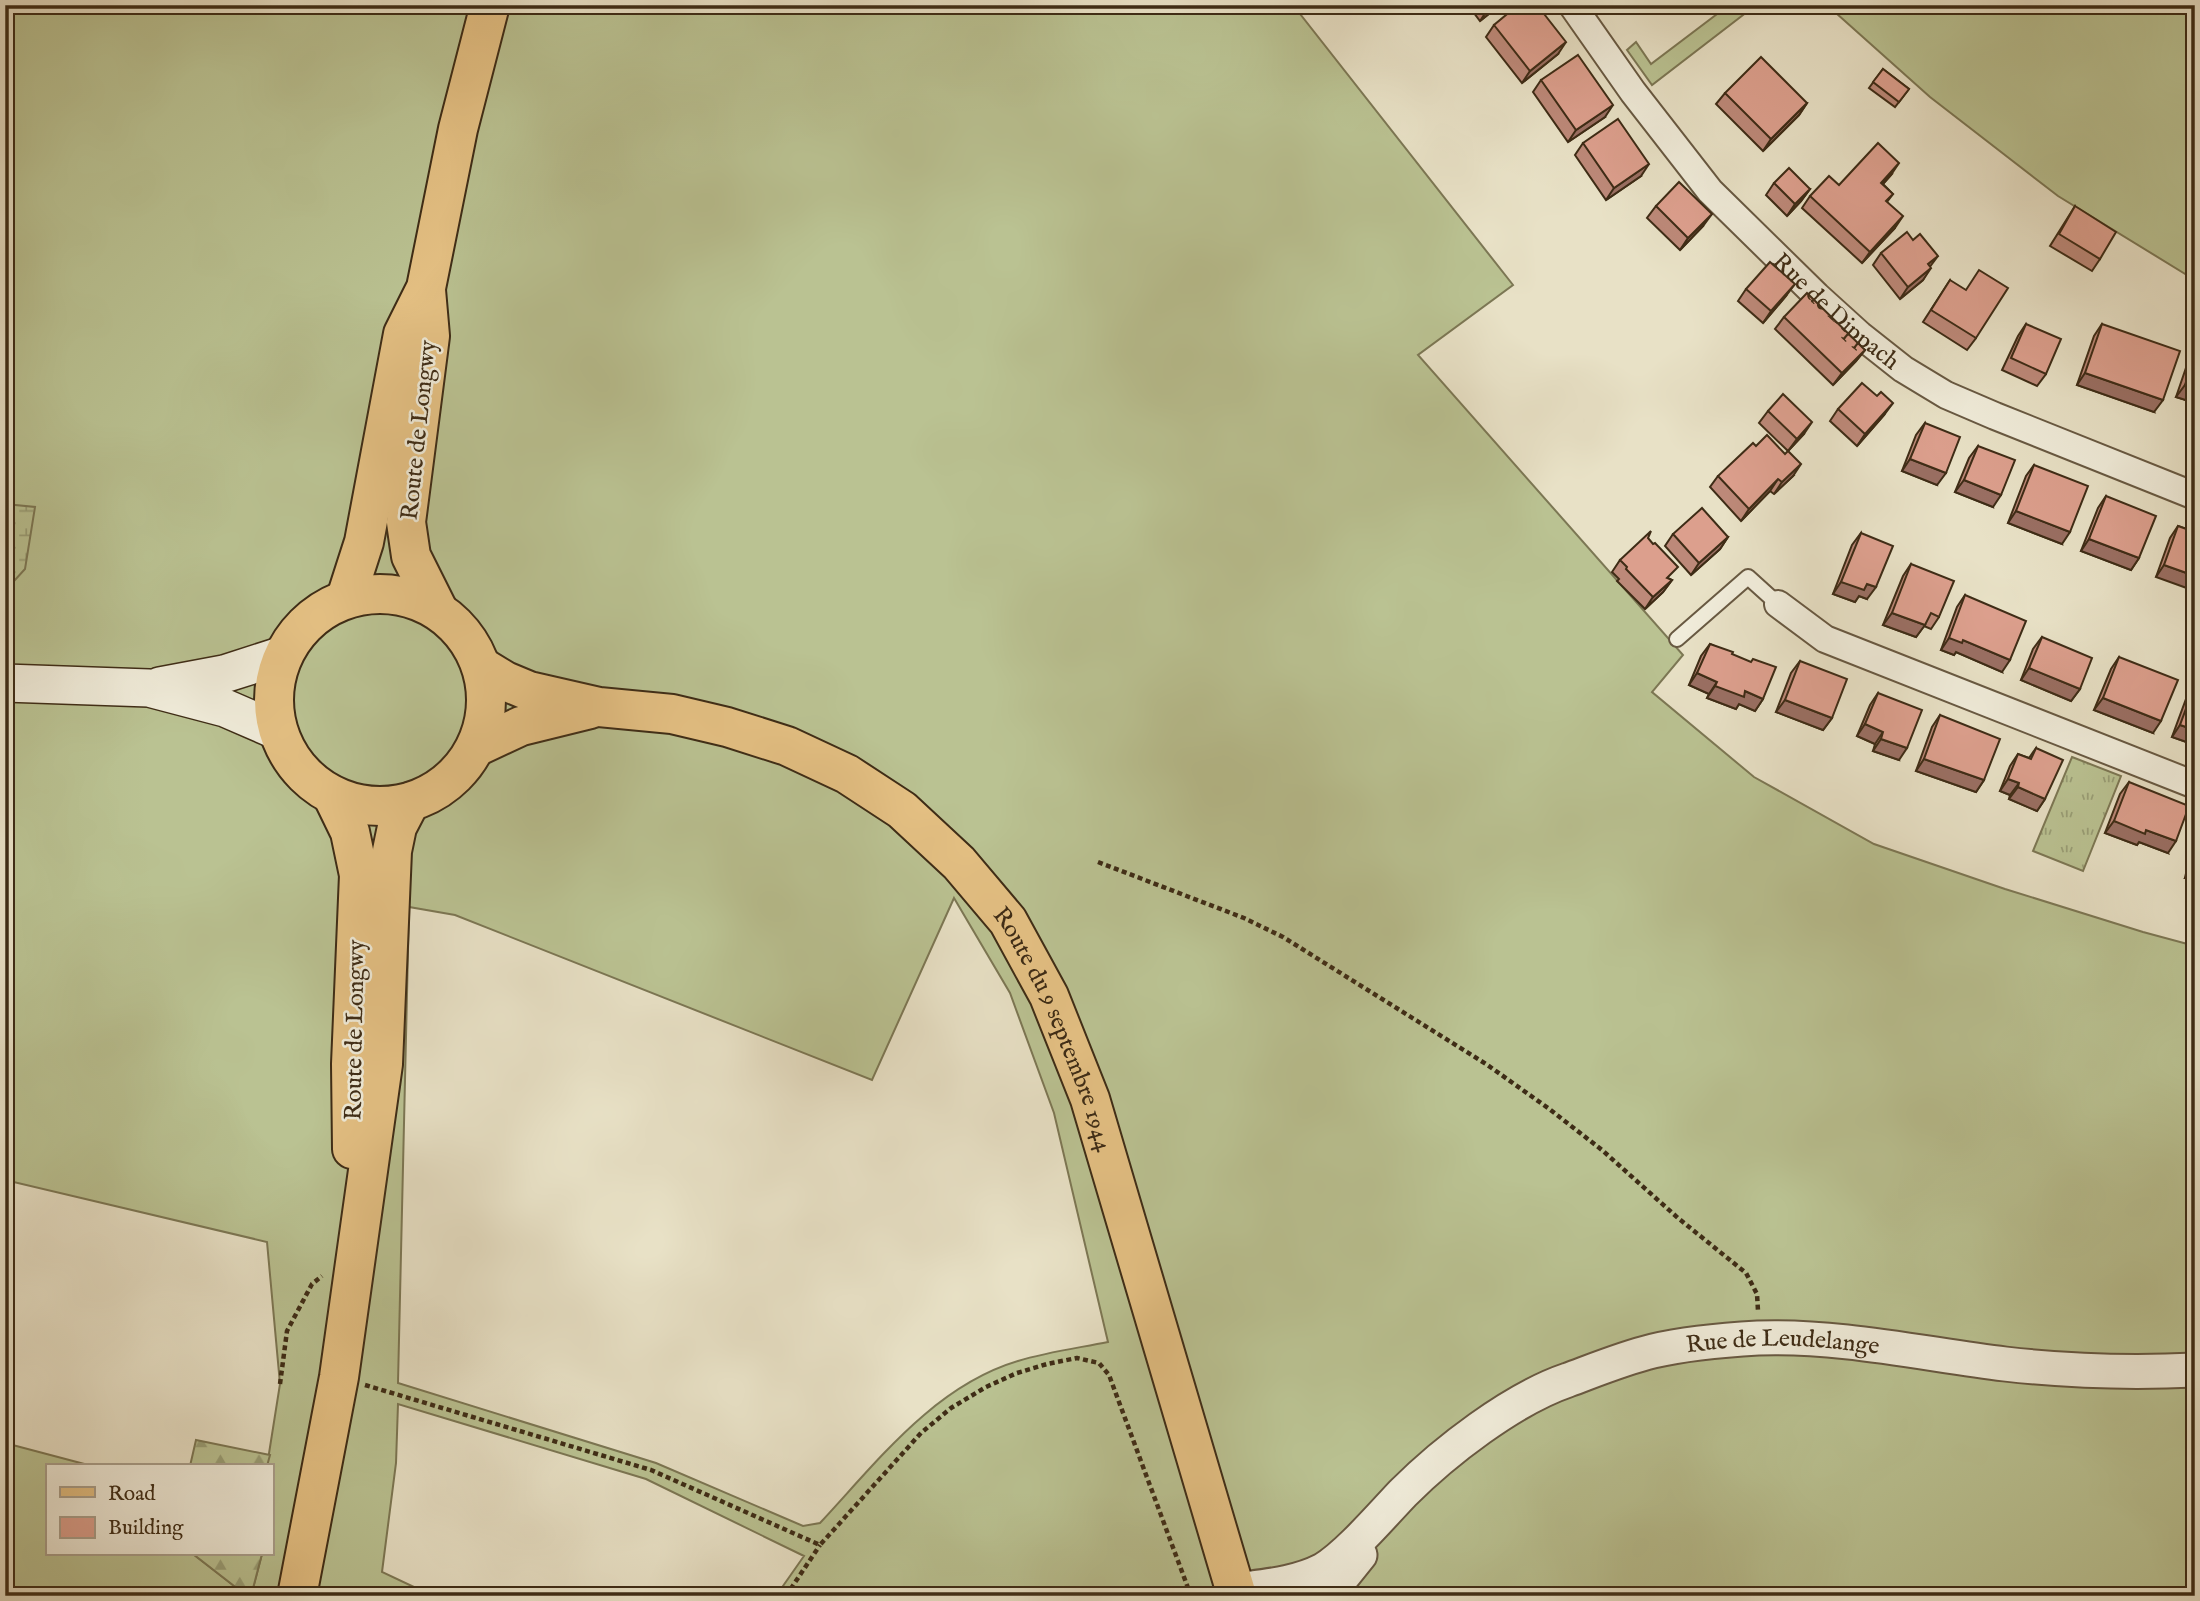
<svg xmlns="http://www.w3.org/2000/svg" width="2200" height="1601" font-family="'IM FELL English',serif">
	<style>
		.grass { fill: #bac292; stroke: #7c7754; stroke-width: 2; fill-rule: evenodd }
		.forest { fill: url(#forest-firs); stroke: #7c7754; stroke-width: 2 }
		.wetland { fill: url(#wetland-marsh); stroke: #7c7754; stroke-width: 2 }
		.park { fill: url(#park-tufts); stroke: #7c7754; stroke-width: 2 }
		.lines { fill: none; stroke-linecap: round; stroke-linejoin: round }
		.service-casing { stroke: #685942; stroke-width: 18 }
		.minor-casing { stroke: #685942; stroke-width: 30 }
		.tertiary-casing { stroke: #685942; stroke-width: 37 }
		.secondary-casing { stroke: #3e2c16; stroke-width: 40 }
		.primary-casing { stroke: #3e2c16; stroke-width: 42 }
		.path { stroke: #3e2c16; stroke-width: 4.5; stroke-dasharray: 5 3.5; stroke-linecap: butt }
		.service { stroke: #f0ecda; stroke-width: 14 }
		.minor { stroke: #f0ecda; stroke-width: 26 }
		.tertiary { stroke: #f0ecda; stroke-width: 33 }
		.secondary { stroke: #f0ecda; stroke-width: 37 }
		.primary { stroke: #e4c083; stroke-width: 38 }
		.wall { fill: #bd8979; stroke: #3e2c16; stroke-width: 2 }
		.shaded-wall { fill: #9a6f63; stroke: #3e2c16; stroke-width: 2 }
		.building { fill: #dc9f8d; stroke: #3e2c16; stroke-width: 2 }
		.labels { text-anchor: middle; stroke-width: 5; stroke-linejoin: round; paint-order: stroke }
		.street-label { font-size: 24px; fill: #3e2c16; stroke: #f0ecda }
	</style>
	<defs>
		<pattern id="forest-firs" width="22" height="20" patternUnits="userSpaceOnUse" patternTransform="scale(1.75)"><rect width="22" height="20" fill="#bac292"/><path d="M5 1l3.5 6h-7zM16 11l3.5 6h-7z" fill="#999e76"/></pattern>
		<pattern id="wetland-marsh" width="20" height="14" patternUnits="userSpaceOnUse" patternTransform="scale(1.75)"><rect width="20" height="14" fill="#bac292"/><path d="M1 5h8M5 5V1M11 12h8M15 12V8" fill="none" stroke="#999e76"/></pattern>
		<pattern id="park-tufts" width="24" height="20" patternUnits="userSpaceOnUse" patternTransform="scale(1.75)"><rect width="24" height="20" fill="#bac292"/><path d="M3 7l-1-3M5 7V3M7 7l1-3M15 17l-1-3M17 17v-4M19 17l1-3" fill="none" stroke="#999e76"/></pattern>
	</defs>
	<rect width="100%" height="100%" fill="#e8e1c6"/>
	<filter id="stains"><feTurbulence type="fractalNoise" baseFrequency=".00286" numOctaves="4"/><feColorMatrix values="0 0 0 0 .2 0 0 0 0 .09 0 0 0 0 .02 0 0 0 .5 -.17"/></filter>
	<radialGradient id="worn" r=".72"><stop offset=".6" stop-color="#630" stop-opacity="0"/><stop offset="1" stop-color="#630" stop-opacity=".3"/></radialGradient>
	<!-- grass -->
	<g class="grass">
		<path d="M 5,5 L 1293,5 L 1513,285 L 1418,355 L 1683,655 L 1652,692 L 1754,777 L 1874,844 L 2005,889 L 2143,932 L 2195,946 L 2195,1596 L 1327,1596 L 1352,1545 L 1237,1596 L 776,1596 L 804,1556 L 646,1479 L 398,1404 L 396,1463 L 382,1572 L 433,1596 L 251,1596 L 262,1554 L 271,1554 L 271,1520 L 273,1511 L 271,1510 L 271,1466 L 267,1466 L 280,1384 L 267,1242 L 5,1180 ZM 954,898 L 1010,993 L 1054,1113 L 1108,1342 C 1078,1348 1047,1352 1018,1361 C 934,1386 877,1462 820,1523 L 803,1526 L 656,1463 L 398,1383 L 409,907 L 455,915 L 872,1080 Z"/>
		<polygon points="1729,5 1756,5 1652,85 1627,50 1636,42 1651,64"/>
		<polygon points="1827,5 2195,5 2195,280 2058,196 1930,97"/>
		<polygon points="5,1443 92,1466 47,1466 47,1554 193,1554 247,1596 5,1596"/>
	</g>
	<!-- forest -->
	<g class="forest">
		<polygon points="196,1440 270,1455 267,1466 190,1466"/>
		<polygon points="193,1554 262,1554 251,1596 247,1596"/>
	</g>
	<!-- wetland -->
	<polygon class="wetland" points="5,504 35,507 25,569 5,591"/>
	<!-- park -->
	<polygon class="park" points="2072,757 2121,776 2083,871 2033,851"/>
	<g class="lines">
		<defs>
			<polyline id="service" points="1677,639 1748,577 1778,604"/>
			<g id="minor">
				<path id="s1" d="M 1572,5 L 1633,92 L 1710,191 L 1817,296 L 1860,335 L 1903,369 L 1946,395 L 1995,416 L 2195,496"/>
				<polyline points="1778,604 1825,639 2195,785"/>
			</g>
			<g id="tertiary">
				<path id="s2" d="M 1236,1590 C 1265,1586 1296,1584 1323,1570 C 1348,1555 1382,1515 1403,1493 C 1444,1452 1512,1399 1568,1380 C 1595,1370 1624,1358 1653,1351 C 1687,1343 1723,1340 1758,1338 C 1839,1335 1924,1354 2005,1364 C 2067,1371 2132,1373 2195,1370"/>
				<polyline points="1327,1596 1360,1555"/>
			</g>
			<g id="secondary">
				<polyline points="5,683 149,688 225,708 278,731"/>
				<polyline points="160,686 224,674 283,655"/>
			</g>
			<g id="primary">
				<polyline points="426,290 430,336 406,522 411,556 437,608"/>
				<circle cx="380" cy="700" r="106"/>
				<polyline points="346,598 364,542 403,334 426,288 458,129 490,5"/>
				<path id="s3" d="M 482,667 L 505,681 L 529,691 L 599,707 L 672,714 L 727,727 L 787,746 L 847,774 L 902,810 L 959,863 L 1008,921 L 1049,996 L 1090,1099 L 1237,1596"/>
				<polyline points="476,747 521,726 590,709"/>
				<polyline points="332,795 350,832 359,875 351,1064 352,1149"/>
				<polyline points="297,1596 339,1377 383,1064 392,851 397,827 410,802"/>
			</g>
		</defs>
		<!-- service casing -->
		<use href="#service" class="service-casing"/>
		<!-- minor casing -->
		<use href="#minor" class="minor-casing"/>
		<!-- tertiary casing -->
		<use href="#tertiary" class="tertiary-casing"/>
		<!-- secondary casing -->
		<use href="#secondary" class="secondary-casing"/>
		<!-- primary casing -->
		<use href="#primary" class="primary-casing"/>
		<!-- path -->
		<g class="path">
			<polyline points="1098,862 1244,918 1283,937 1486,1064 1548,1108 1602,1150 1678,1218 1746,1273 1757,1294 1758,1311"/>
			<polyline points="280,1384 287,1331 312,1284 322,1276"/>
			<polyline points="365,1385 651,1470 820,1545 921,1433 951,1408 986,1387 1017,1373 1047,1364 1077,1358 1099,1363 1109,1375 1191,1596"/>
			<polyline points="786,1596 820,1545"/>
		</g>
		<!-- service -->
		<use href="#service" class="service"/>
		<!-- minor -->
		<use href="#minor" class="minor"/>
		<!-- tertiary -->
		<use href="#tertiary" class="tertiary"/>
		<!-- secondary -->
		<use href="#secondary" class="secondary"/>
		<!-- primary -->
		<use href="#primary" class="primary"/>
	</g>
	<!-- wall -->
	<g class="wall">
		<polygon points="1468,5 1500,5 1480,21"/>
		<polygon points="1494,25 1558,54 1522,83 1486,37"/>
		<polygon points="1883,69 1909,89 1895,107 1869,88"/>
		<polygon points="1541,80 1605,117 1568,142 1533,92"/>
		<polygon points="1725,93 1807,103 1799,115 1763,151 1716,104"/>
		<polygon points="1583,143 1641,176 1606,200 1575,155"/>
		<polygon points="1891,175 1883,184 1893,194 1887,202 1895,228 1862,263 1802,208 1810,196"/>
		<polygon points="1774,183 1810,189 1801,201 1787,216 1766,195"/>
		<polygon points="1656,206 1703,226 1680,250 1647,218"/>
		<polygon points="2075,206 2100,259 2092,271 2050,246"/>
		<polygon points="1913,240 1930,267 1923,280 1900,299 1873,265 1881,253"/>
		<polygon points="1950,280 1976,338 1967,350 1923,322"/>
		<polygon points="1746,289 1786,296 1763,323 1738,301"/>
		<polygon points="1784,317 1865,350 1856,361 1833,385 1775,329"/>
		<polygon points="2026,324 2046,374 2037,386 2002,370 2018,336"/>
		<polygon points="2102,324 2154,412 2077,385 2094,336"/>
		<polygon points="2195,352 2195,403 2176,397 2189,359"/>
		<polygon points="1838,409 1884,415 1857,446 1830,421"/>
		<polygon points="1768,411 1804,434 1788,451 1759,423"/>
		<polygon points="1925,423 1937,485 1902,471 1916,435"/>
		<polygon points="1978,446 1993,507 1955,492 1969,458"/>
		<polygon points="2034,465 2062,544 2008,523 2026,476"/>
		<polygon points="1718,476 1793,476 1774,494 1770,491 1741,521 1710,487"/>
		<polygon points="2106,496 2139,558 2131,570 2081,551 2098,508"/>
		<polygon points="2178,526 2195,532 2156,577 2170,538"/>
		<polygon points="1861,533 1867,599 1859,596 1855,602 1833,594 1852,545"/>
		<polygon points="1673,534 1728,537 1720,549 1691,575 1665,546"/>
		<polygon points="1620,560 1670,579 1672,580 1663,592 1645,609 1617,581 1619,579 1612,572"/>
		<polygon points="1911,564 1939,617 1931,629 1924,626 1916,637 1883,625 1903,576"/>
		<polygon points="1965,595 2002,672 1956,652 1954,655 1941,650 1957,607"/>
		<polygon points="2042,637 2080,689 2071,701 2021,680 2033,649"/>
		<polygon points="1710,644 1732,654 1763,699 1755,711 1739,704 1736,709 1707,698 1709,694 1689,685 1701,656"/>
		<polygon points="2119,657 2153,733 2094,710 2111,669"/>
		<polygon points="1800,661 1832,718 1823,730 1776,712 1791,673"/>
		<polygon points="2194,687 2195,745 2172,737 2186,699"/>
		<polygon points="1878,693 1899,760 1873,751 1875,744 1857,736 1870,705"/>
		<polygon points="1940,715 1984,780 1976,792 1916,771 1932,727"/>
		<polygon points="2036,748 2045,799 2037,811 2009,799 2010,795 2000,791 2010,766 2018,754 2029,758"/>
		<polygon points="2129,782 2168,853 2139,842 2137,845 2105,833 2120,794"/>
		<polygon points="2195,838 2195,880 2185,878 2193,841"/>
	</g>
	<!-- shaded-wall -->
	<g class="shaded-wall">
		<polygon points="1493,5 1500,5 1480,21 1488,9"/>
		<polygon points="1566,42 1558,54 1522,83 1530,71"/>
		<polygon points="1807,103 1799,115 1763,151 1771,139"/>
		<polygon points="1613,105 1605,117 1568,142 1576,130"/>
		<polygon points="1899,163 1891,175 1873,195 1881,183"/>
		<polygon points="1649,164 1641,176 1606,200 1614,188"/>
		<polygon points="1810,189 1801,201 1787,216 1795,204"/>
		<polygon points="1712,214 1703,226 1680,250 1688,238"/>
		<polygon points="1903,216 1895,228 1862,263 1870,252"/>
		<polygon points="1938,256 1929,268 1928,264"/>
		<polygon points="1931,268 1923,280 1900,299 1908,287"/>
		<polygon points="1795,284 1786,296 1763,323 1771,311"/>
		<polygon points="1865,350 1856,361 1833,385 1842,373"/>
		<polygon points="2085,373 2163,400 2154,412 2077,385"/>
		<polygon points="2185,385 2195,389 2195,403 2176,397"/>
		<polygon points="1893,403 1884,415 1857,446 1865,434"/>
		<polygon points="1812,422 1804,434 1788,451 1797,439"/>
		<polygon points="1910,459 1946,473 1937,485 1902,471"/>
		<polygon points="1801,464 1793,476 1774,494 1782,482"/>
		<polygon points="1778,479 1770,491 1741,521 1749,509"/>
		<polygon points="1964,480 2001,495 1993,507 1955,492"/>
		<polygon points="2016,511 2070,532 2062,544 2008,523"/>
		<polygon points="1728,537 1720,549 1691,575 1699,563"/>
		<polygon points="2089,539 2139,558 2131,570 2081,551"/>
		<polygon points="2164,565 2195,576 2195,591 2156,577"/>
		<polygon points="1672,580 1663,592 1645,609 1653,597"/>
		<polygon points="1841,582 1867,584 1876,587 1867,599 1859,596 1855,602 1833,594"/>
		<polygon points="1892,613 1925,625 1916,637 1883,625"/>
		<polygon points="1949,638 1963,640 2010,660 2002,672 1956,652 1954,655 1941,650"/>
		<polygon points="2029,668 2080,689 2071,701 2021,680"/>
		<polygon points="1697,673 1717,682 1709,694 1689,685"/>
		<polygon points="1715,686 1745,691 1763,699 1755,711 1739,704 1736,709 1707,698"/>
		<polygon points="2103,698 2161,721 2153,733 2094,710"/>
		<polygon points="1785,700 1832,718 1823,730 1776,712"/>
		<polygon points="1865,724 1883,732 1875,744 1857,736"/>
		<polygon points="2180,725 2195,730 2195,745 2172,737"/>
		<polygon points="1881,739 1907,748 1899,760 1873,751"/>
		<polygon points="1924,759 1984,780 1976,792 1916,771"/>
		<polygon points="2008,779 2019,783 2010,795 2000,791"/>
		<polygon points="2018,787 2045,799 2037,811 2009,799"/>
		<polygon points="2114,821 2146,830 2176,841 2168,853 2139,842 2137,845 2105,833"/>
		<polygon points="2194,866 2195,866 2195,880 2185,878"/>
	</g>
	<!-- building -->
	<g class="building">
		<polygon points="1518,5 1537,5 1566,42 1530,71 1494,25"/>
		<polygon points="1578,55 1613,105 1576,130 1541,80"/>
		<polygon points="1761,57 1807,103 1771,139 1725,93"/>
		<polygon points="1883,69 1909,89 1899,102 1873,82"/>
		<polygon points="1618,119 1649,164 1614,188 1583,143"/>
		<polygon points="1878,143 1899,163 1881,183 1893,194 1886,201 1903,216 1870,252 1810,196 1829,176 1839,185"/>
		<polygon points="1789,168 1810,189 1795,204 1774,183"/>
		<polygon points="1679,182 1712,214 1688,238 1656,206"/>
		<polygon points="2075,206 2116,232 2100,259 2059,234"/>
		<polygon points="1907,232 1913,240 1920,234 1938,256 1928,264 1931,268 1908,287 1881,253"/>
		<polygon points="1770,262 1795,284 1771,311 1746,289"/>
		<polygon points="1979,270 2008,288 1976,338 1931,310 1950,280 1966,290"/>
		<polygon points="1807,293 1865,350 1842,373 1784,317"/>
		<polygon points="2026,324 2061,339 2046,374 2011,358"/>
		<polygon points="2102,324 2180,351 2163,400 2085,373"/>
		<polygon points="2195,356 2195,389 2185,385"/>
		<polygon points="1862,383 1877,396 1881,392 1893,403 1865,434 1838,409"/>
		<polygon points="1783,394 1812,422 1797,439 1768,411"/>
		<polygon points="1925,423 1960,437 1946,473 1910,459"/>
		<polygon points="1767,435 1785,454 1788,451 1801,464 1782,482 1778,479 1749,509 1718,476 1753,443 1756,446"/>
		<polygon points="1978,446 2015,460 2001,495 1964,480"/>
		<polygon points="2034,465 2088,486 2070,532 2016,511"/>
		<polygon points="2106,496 2156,516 2139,558 2089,539"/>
		<polygon points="1702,508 1728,537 1699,563 1673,534"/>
		<polygon points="2178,526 2195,532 2195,576 2164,565"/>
		<polygon points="1651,531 1648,538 1653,544 1655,543 1678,567 1667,578 1672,580 1653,597 1626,569 1627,567 1620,560"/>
		<polygon points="1861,533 1893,546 1876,587 1867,584 1864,590 1841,582"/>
		<polygon points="1911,564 1954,581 1939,617 1931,613 1925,625 1892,613"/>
		<polygon points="1965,595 2026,621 2010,660 1963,640 1962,643 1949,638"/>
		<polygon points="2042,637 2092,658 2080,689 2029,668"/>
		<polygon points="1710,644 1733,652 1732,654 1751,662 1753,659 1776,667 1763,699 1745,691 1744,697 1715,686 1717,682 1697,673"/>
		<polygon points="2119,657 2178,680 2161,721 2103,698"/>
		<polygon points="1800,661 1847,679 1832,718 1785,700"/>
		<polygon points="2194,687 2195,687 2195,730 2180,725"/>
		<polygon points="1878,693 1922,710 1907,748 1881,739 1883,732 1865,724"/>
		<polygon points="1940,715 2000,739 1984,780 1924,759"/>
		<polygon points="2036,748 2063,760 2045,799 2018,787 2019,783 2008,779 2018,754 2031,759"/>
		<polygon points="2129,782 2189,806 2176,841 2146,830 2145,834 2114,821"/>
	</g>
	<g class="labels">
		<!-- street labels -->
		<g class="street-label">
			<text dy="8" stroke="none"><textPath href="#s1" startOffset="406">Rue de Dippach</textPath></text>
			<text transform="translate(418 430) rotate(-84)" y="8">Route de Longwy</text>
			<text transform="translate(354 1030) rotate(-89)" y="8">Route de Longwy</text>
			<text dy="8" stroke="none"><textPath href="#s3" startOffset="721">Route du 9 septembre 1944</textPath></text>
			<text dy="8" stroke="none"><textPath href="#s2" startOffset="623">Rue de Leudelange</textPath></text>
		</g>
	</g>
	<!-- margin -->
	<rect width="2200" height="1601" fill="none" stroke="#e8e1c6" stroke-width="28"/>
	<rect x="7" y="7" width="2186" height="1587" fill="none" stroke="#3e2c16" stroke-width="3.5"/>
	<rect x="14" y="14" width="2172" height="1573" fill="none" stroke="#3e2c16" stroke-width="2"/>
	<!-- legend -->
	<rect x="46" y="1464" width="228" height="91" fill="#f0ecda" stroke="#a99f8c" stroke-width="2"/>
	<rect x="60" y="1487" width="35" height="10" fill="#e4c083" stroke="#a99f8c" stroke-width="2"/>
	<text x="108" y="1500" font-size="21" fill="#3e2c16">Road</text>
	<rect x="60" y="1517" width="35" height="21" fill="#dc9f8d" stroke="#a99f8c" stroke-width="2"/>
	<text x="108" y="1534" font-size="21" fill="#3e2c16">Building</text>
	<rect width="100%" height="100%" filter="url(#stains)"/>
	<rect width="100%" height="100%" fill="url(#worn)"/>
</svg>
